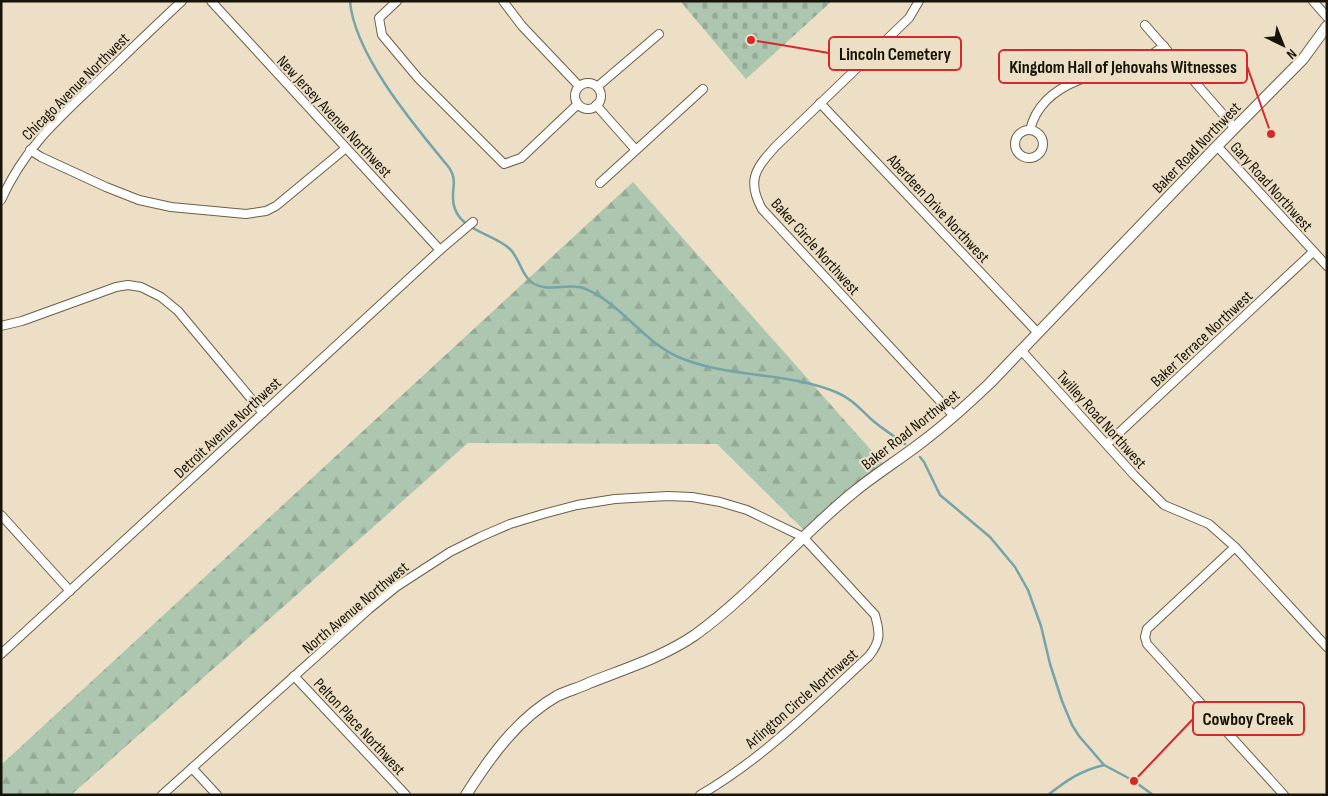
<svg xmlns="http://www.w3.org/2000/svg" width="1328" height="796" font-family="'Sofia Sans Condensed',sans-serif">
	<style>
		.forest { fill: url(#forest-firs) }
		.cemetery { fill: url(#cemetery-stones) }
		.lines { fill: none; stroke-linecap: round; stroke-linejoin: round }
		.stream { stroke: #74a4a9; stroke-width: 2.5 }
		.minor-casing { stroke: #6a5f47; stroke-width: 10 }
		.tertiary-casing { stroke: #6a5f47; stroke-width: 12 }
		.minor { stroke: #fff; stroke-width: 8 }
		.tertiary { stroke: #fff; stroke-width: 10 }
		.labels { text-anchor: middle; stroke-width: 4.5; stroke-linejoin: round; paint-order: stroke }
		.street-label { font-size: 16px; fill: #171309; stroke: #ecdfc5 }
		.leader { fill: none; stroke: #d62828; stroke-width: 2 }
		.callout-dot { fill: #d62828; stroke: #ecdfc5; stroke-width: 2 }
		.callout { fill: #ecdfc5; stroke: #d62828; stroke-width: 2 }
		.callout-label { font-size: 18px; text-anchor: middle; font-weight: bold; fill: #171309 }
	</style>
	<defs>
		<pattern id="forest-firs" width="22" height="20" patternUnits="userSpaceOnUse" patternTransform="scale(1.25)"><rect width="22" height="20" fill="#acc6b0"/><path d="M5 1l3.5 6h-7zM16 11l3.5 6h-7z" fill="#93a996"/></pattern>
		<pattern id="cemetery-stones" width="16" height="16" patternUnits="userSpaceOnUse" patternTransform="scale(1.25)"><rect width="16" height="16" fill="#acc6b0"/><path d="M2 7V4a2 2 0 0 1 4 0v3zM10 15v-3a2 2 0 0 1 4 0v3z" fill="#93a996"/></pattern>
	</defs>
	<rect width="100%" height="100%" fill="#ecdfc5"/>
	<!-- forest -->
	<polygon class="forest" points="633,182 886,467 804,530 717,444 468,443 71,795 1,795 1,765"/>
	<!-- cemetery -->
	<polygon class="cemetery" points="680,1 832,1 746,79"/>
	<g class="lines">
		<!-- stream -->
		<g class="stream">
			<path d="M 350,1 C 354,54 414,125 447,165 C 461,182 448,192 455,209 C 463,231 494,234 510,249 C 520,259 522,277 534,284 C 549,292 567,283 583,288 C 619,301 643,341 676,356 C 727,379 787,371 838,393 C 852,399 860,409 871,419 C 881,428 894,436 905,444"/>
			<polyline points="920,457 924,462 940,495 990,537 1015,567 1028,590 1041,626 1050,664 1062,701 1072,725 1079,736 1104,765 1134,781 1153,795"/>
			<path d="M 1048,795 C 1067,780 1080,771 1104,765"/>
		</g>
		<defs>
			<g id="minor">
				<polyline points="211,1 440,250"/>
				<polyline points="397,1 379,18 382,35 418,78 504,164 521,158 578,104"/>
				<polyline points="503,1 522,26 579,86"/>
				<path d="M 919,1 L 909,18 L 776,146 C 756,168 746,180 762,209 L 954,416"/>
				<polyline points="1313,1 1327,17"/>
				<polyline points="1145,25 1235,128"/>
				<circle cx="588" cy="96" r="13"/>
				<polyline points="597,87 659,34"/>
				<polyline points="820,103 1038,333"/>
				<polyline points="596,105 635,149"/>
				<path d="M 1030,130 C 1036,105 1056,89 1079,80 C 1095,75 1112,75 1127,68 C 1141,63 1152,54 1164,46"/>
				<circle cx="1029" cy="144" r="14"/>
				<polyline points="1217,146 1327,266"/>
				<polyline points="30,150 41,157 106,187 139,200 171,207 246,214 266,211 276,206 346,148"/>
				<polyline points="600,183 703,89"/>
				<path d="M 1,200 C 25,147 58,119 99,80 C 126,54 154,27 182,1"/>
				<polyline points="1,326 22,321 116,287 128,285 141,287 161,297 178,311 263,413"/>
				<polyline points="1021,350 1134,475 1164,505 1209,524 1235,547 1327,647"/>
				<polyline points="1107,444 1313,252"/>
				<polyline points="1,515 70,591"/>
				<polyline points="1235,547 1147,629 1145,637 1147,644 1284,795"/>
				<polyline points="1,654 440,250 473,222"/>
				<polyline points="294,676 406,795"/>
				<polyline points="192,768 217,795"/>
				<path d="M 162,795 L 369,609 L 396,587 L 450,552 L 480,537 L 510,524 L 543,514 L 577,505 L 615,499 L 668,496 L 692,497 L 720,502 L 747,510 L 803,537 L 875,615 C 880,633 881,641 869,656 C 816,705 764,758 700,795"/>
			</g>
			<path id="tertiary" d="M 466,795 C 490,757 518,718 557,696 C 567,691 579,688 589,683 C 624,669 663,657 695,635 C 753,593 799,536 855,491 C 876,474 900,459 922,442 C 946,424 968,404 990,383 L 1217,146 L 1303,59 L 1327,26"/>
		</defs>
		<!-- minor casing -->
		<use href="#minor" class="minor-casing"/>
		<!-- tertiary casing -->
		<use href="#tertiary" class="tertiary-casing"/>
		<!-- minor -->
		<use href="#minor" class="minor"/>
		<!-- tertiary -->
		<use href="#tertiary" class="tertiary"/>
	</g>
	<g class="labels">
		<!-- street labels -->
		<g class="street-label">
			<text transform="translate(75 86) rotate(-45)" y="6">Chicago Avenue Northwest</text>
			<text transform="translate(335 116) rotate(47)" y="6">New Jersey Avenue Northwest</text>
			<text transform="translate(1196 147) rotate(-46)" y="6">Baker Road Northwest</text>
			<text transform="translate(1272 186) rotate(48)" y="6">Gary Road Northwest</text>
			<text transform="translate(939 208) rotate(47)" y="6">Aberdeen Drive Northwest</text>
			<text transform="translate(816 246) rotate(48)" y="6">Baker Circle Northwest</text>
			<text transform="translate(1201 338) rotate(-43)" y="6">Baker Terrace Northwest</text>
			<text transform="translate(1102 419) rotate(48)" y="6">Twilley Road Northwest</text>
			<text transform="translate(227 427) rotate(-43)" y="6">Detroit Avenue Northwest</text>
			<text transform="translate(910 429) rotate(-38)" y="6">Baker Road Northwest</text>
			<text transform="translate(355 607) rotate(-40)" y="6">North Avenue Northwest</text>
			<text transform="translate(801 698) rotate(-41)" y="6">Arlington Circle Northwest</text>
			<text transform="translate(360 726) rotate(47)" y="6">Pelton Place Northwest</text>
		</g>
	</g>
	<!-- callouts -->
	<path class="leader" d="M751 40L829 53M1271 134L1247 66M1134 781L1193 719"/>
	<g class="callout-dot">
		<circle cx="751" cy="40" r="5"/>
		<circle cx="1271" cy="134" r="5"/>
		<circle cx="1134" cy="781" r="5"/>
	</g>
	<g class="callout">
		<rect x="829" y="37" width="132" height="33" rx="5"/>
		<rect x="999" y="50" width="248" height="33" rx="5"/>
		<rect x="1193" y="702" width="111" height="33" rx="5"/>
	</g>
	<g class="callout-label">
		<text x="895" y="60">Lincoln Cemetery</text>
		<text x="1123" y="73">Kingdom Hall of Jehovahs Witnesses</text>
		<text x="1248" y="725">Cowboy Creek</text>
	</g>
	<!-- border -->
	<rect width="1328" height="796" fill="none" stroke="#171309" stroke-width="5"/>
	<!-- north arrow -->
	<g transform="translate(1283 45) rotate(137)" stroke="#ecdfc5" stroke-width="4" paint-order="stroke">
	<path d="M0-4L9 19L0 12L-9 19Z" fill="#171309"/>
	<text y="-8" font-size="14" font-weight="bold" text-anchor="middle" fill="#171309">N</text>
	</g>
</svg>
